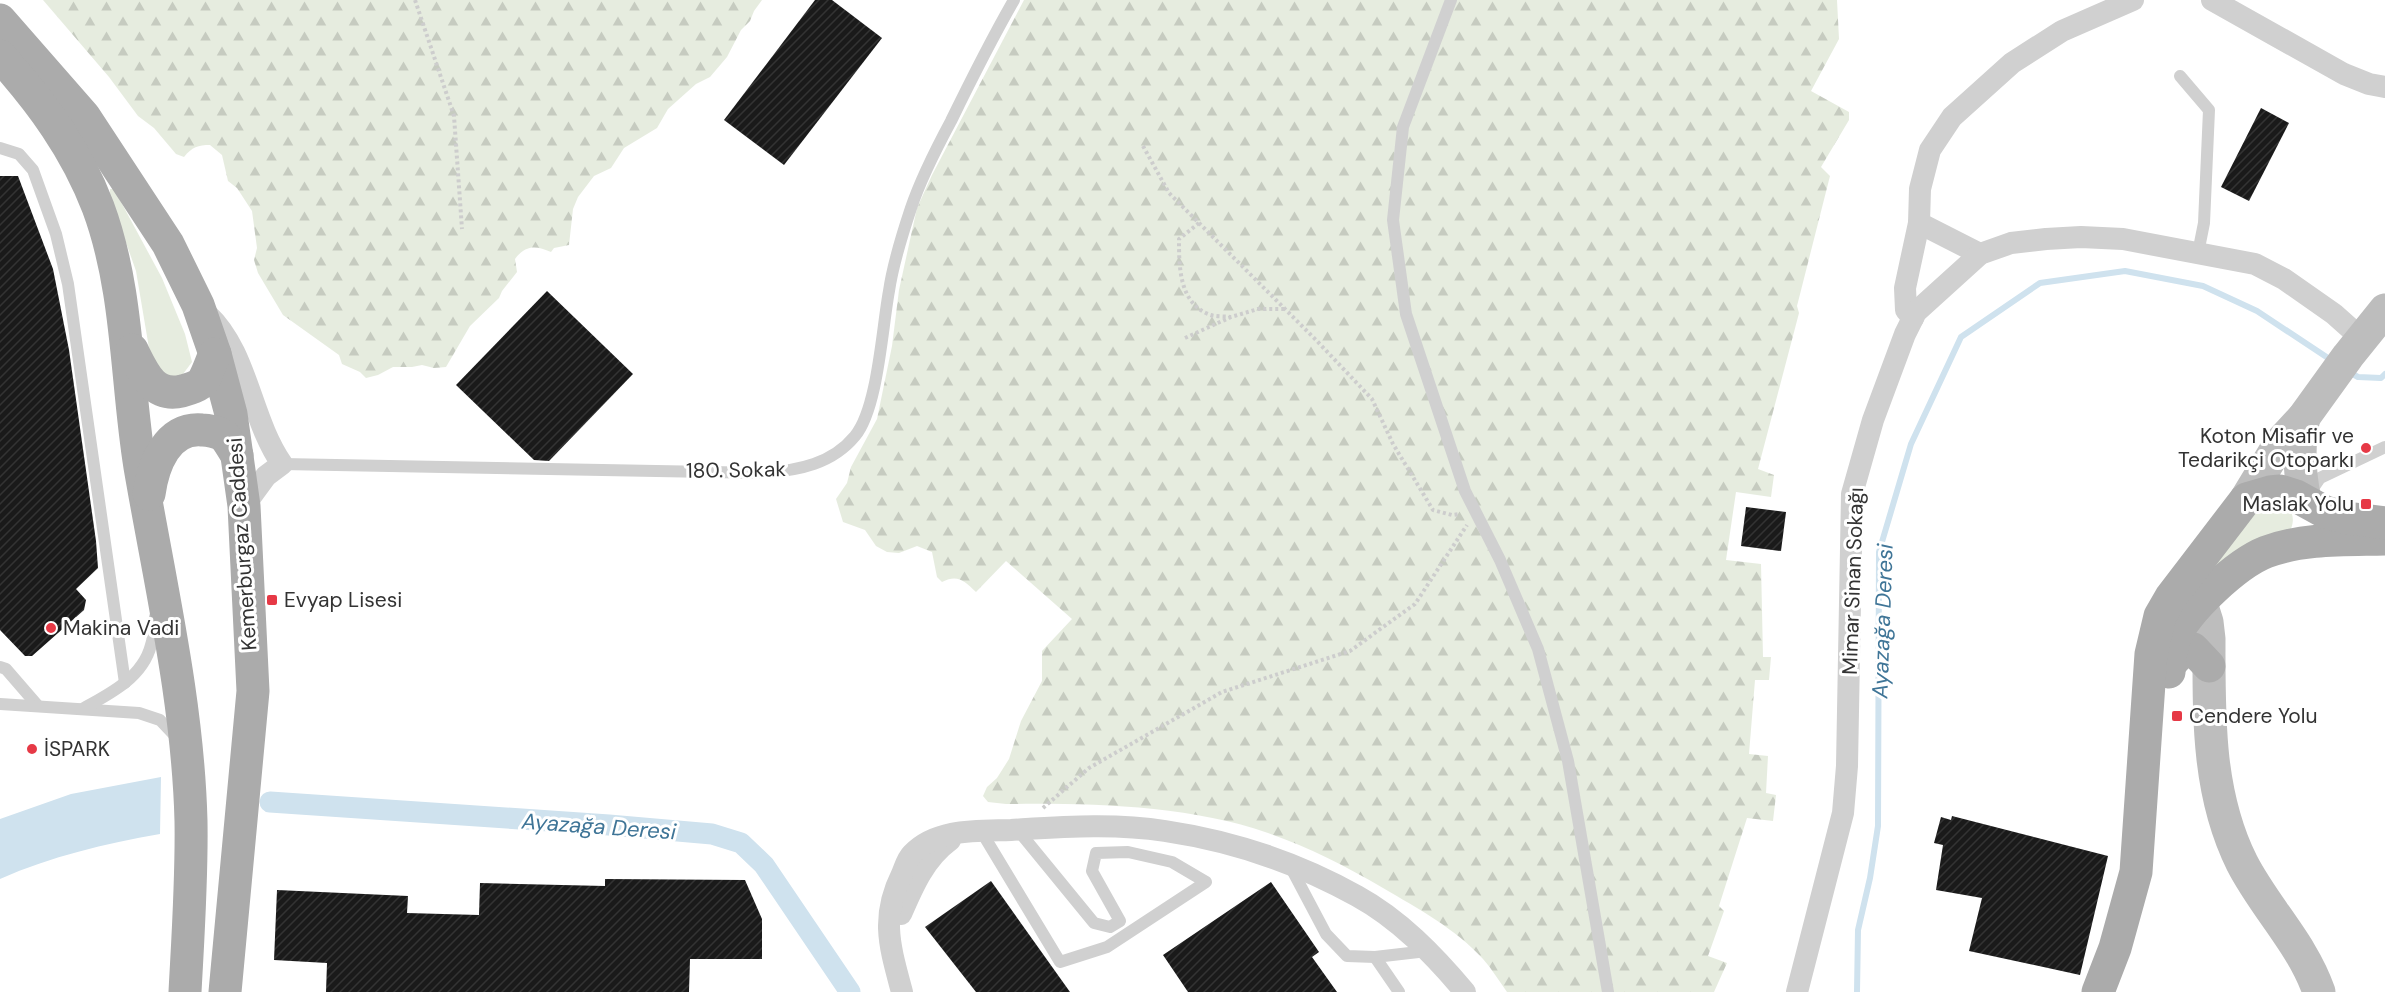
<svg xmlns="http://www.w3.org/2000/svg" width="2385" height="992" font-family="'DM Sans',sans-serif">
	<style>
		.grass { fill: #e6ecdf }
		.forest { fill: url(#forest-firs) }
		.water { fill: #cfe2ee }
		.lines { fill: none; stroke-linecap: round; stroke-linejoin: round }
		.stream { stroke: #cfe2ee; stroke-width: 6 }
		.canal { stroke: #cfe2ee; stroke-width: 21 }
		.building { fill: url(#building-hatch) }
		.path { stroke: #cdcdcd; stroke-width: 4; stroke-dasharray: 3 3; stroke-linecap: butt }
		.lane { stroke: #d0d0d0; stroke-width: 12 }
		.street { stroke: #d0d0d0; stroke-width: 22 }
		.secondary { stroke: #bdbdbd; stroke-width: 33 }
		.primary { stroke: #ababab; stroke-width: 33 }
		.poi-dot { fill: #e63946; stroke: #fff; stroke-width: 2 }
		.labels { text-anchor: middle; stroke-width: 6; stroke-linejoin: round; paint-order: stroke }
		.poi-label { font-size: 21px; fill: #333; stroke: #fff; text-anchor: start }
		.street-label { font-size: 21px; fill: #333; stroke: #fff }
		.water-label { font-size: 22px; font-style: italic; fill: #3f7597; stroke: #fff }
	</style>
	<defs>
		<pattern id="forest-firs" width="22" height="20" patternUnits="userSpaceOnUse" patternTransform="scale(1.5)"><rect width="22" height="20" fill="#e6ecdf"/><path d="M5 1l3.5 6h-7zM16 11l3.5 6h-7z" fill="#c6cbc0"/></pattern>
		<pattern id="building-hatch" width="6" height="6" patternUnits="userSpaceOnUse" patternTransform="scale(1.5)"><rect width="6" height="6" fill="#1a1a1a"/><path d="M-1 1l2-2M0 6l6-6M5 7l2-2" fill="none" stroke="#333"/></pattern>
	</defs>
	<rect width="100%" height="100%" fill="#fff"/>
	<!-- grass -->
	<g class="grass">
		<polygon points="110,189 114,189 162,278 185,334 192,362 183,374 169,378 151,360 136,271 110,197"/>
		<path d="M 2261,503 L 2287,503 C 2292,513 2295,518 2291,529 L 2215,579 L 2204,566 Z"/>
	</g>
	<!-- forest -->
	<g class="forest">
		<path d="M 43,0 L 762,0 L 754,11 L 750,21 L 741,30 L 727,57 L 710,77 L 696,84 L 668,109 L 657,128 L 624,148 L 611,168 L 594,176 L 578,197 L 573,209 L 569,245 L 554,248 L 551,252 C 536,245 525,245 515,259 L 517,272 L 502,291 L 499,298 L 470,326 L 446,367 L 434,368 L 422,365 L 412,367 L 393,367 L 378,375 L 366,378 L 360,372 L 342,364 L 339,355 L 283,315 L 258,273 L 254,260 L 257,248 L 252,211 L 237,188 L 228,181 L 222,155 L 210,145 C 198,145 192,147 184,157 L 176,154 L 154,128 L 138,116 L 109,77 Z"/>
		<path d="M 1024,0 L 1837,0 L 1839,39 L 1811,91 L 1849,112 L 1849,120 L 1821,167 L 1830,176 L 1797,306 L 1799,313 L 1758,469 L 1774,475 L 1771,497 L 1736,492 L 1726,560 L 1761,564 L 1763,657 L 1771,657 L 1769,680 L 1755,680 L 1749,754 L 1768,756 L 1766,793 L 1776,795 L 1773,821 L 1747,818 L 1719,906 L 1724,911 L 1708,956 L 1727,963 L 1714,992 L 1507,992 C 1499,981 1492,969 1483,959 C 1456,929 1417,908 1383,888 C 1346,866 1308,847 1268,833 C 1188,805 1089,803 1006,804 L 988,802 L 983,796 L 987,787 L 997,778 L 1009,759 L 1021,721 L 1042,681 L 1042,651 L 1072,619 L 1006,561 L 976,592 C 964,581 958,574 942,582 L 937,577 L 932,552 L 917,546 L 899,553 L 887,552 L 876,546 L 865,530 L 843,522 L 836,499 L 847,483 L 851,467 L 877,419 L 892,346 L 899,290 L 917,208 L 932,175 Z"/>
	</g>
	<!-- water -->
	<path class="water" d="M 161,777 L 160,834 C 104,844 52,856 0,879 L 0,819 L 71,794 Z"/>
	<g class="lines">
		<!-- stream -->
		<g class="stream">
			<polyline points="2347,371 2358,377 2381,378 2385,374"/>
			<polyline points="1857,992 1858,930 1870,878 1878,826 1879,552 1911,444 1961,337 2040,283 2125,271 2203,286 2257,311 2331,360"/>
		</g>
		<!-- canal -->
		<polyline class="canal" points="270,802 609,825 712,834 741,843 764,865 850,992"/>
	</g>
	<!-- building -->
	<g class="building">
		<polygon points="815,0 832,0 882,38 784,165 724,120"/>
		<polygon points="2261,108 2289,123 2249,201 2221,187"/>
		<polygon points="0,176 18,176 53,269 69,350 96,541 98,568 76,589 86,600 84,610 32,656 25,656 0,630"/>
		<polygon points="547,291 633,374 549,461 534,460 456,385"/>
		<polygon points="1746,507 1786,512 1781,551 1741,546"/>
		<polygon points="1952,816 2108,856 2080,975 1969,951 1982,898 1936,890 1943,845 1934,843 1941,817 1951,820"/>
		<polygon points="605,879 745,880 762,919 762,959 690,959 689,992 326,992 327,963 274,960 277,890 408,896 407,913 479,915 480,883 605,886"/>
		<polygon points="991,881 1070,992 976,992 925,927"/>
		<polygon points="1271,882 1319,952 1312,957 1337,992 1188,992 1163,955"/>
	</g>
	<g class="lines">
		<!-- path -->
		<g class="path">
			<polyline points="415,0 454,116 462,229"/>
			<polyline points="1143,146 1169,193 1316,340 1372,399 1393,444 1433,510 1452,515 1460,514"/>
			<path d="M 1199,223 L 1179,239 C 1179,266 1179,302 1208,314 C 1214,317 1224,316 1231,317"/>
			<polyline points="1185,338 1231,317 1258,309 1285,309"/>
			<polyline points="1043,808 1089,768 1222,692 1350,651 1415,604 1467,525"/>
		</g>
		<!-- lane -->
		<g class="lane">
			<polyline points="1451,0 1403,127 1393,220 1406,314 1465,491 1500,560 1538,649 1568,761 1608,992"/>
			<polyline points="2180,76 2209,110 2204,223 2198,253"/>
			<polyline points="0,148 19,154 33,170 56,234 68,284 125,683"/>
			<path d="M 282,464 L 765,473 C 799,470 832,464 855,436 C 878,408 882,328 889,291 C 893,263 902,235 911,208 C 921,178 936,149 951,121 C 971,80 991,40 1014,0"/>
			<polyline points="2309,494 2320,478 2385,447"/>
			<polyline points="0,667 6,669 38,706"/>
			<polyline points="0,704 139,713 160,720 177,738"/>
			<path d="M 84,708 C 110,694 143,677 151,645 C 154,636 154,626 155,617"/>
			<polyline points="981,831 1060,962 1107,947 1206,882 1172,862 1128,852 1096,853 1092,871 1120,921 1110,927 1094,923 1017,829"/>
			<polyline points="1290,866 1326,934 1347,956 1375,957 1427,951"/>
			<polyline points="1375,957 1399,992"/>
		</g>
		<!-- street -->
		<g class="street">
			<polyline points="2212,0 2344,74 2369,84 2385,87"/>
			<polyline points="1919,223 1980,254"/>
			<path d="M 207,314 C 248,352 250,418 282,464 L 266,476 L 244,506"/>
			<polyline points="1913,318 1906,310 1905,288 1919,223 1920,189 1930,150 1952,117 2012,63 2062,31 2133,0"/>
			<path d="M 901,914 C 913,886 925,858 950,840"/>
			<path d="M 902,992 C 890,947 880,918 902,874 C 905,867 907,859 912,854 C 937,828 978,831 1011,830 C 1062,827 1114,823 1165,831 C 1232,841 1298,863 1357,896 C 1399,919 1434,955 1465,992"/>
			<polyline points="1797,992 1843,813 1847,766 1852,494 1873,420 1905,334 1916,312 1980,254 2011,243 2046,239 2081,237 2123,239 2255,264 2284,279 2334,314 2362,339"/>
		</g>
		<!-- secondary -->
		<g class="secondary">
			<path d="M 2304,417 C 2298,445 2299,472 2305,500"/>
			<polyline points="2246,499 2280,443 2304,417 2348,356 2385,310"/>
			<path d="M 2201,603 L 2207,622 L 2209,639 C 2209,715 2207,793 2242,863 C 2265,908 2302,943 2319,992"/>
		</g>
		<!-- primary -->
		<g class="primary">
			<polyline points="0,20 84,116 168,244 198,305 215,354 231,414 244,506 253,691 225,992"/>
			<path d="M 0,56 C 41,102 76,149 98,207 C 129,290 126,381 140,467 C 160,584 188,702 191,821 C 192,878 188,935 185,992"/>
			<path d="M 132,350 C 143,372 153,398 182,391 C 189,389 199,386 203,381 C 208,373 211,362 215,354"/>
			<path d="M 149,494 C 153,465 167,427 202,430 C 208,430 218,432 224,436 C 229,441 233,450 237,455"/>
			<polyline points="2170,664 2183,650 2193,649 2209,666"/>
			<path d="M 2169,672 C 2170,662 2170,650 2174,640 C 2183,612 2238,563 2266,552 C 2303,538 2346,540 2385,539"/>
			<polyline points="2098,992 2115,948 2136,872 2151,654 2160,616 2171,597 2246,499 2270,492 2280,491 2296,496 2325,512 2347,518 2385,523"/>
		</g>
	</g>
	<!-- markers -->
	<g class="poi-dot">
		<circle cx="2366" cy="448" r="6"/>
		<rect x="2360" y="498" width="12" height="12" rx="3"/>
		<rect x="266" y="594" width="12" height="12" rx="3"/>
		<circle cx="51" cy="628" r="6"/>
		<rect x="2171" y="710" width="12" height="12" rx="3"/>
		<circle cx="32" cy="749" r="6"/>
	</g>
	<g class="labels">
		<!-- poi labels -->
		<g class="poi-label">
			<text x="2354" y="443" text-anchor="end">Koton Misafir ve<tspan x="2354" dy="24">Tedarikçi Otoparkı</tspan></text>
			<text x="2354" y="511" text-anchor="end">Maslak Yolu</text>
			<text x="284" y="607">Evyap Lisesi</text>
			<text x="63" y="635">Makina Vadi</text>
			<text x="2189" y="723">Cendere Yolu</text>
			<text x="44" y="756">İSPARK</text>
		</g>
		<!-- street labels -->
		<g class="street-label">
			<text transform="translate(736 470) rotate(-1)" y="7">180. Sokak</text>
			<text transform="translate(242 544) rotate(-94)" y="7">Kemerburgaz Caddesi</text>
			<text transform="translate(1853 581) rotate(-88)" y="7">Mimar Sinan Sokağı</text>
		</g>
		<!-- water labels -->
		<g class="water-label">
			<text transform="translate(1882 621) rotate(-88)" y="8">Ayazağa Deresi</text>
			<text transform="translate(599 826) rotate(4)" y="8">Ayazağa Deresi</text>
		</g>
	</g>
</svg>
